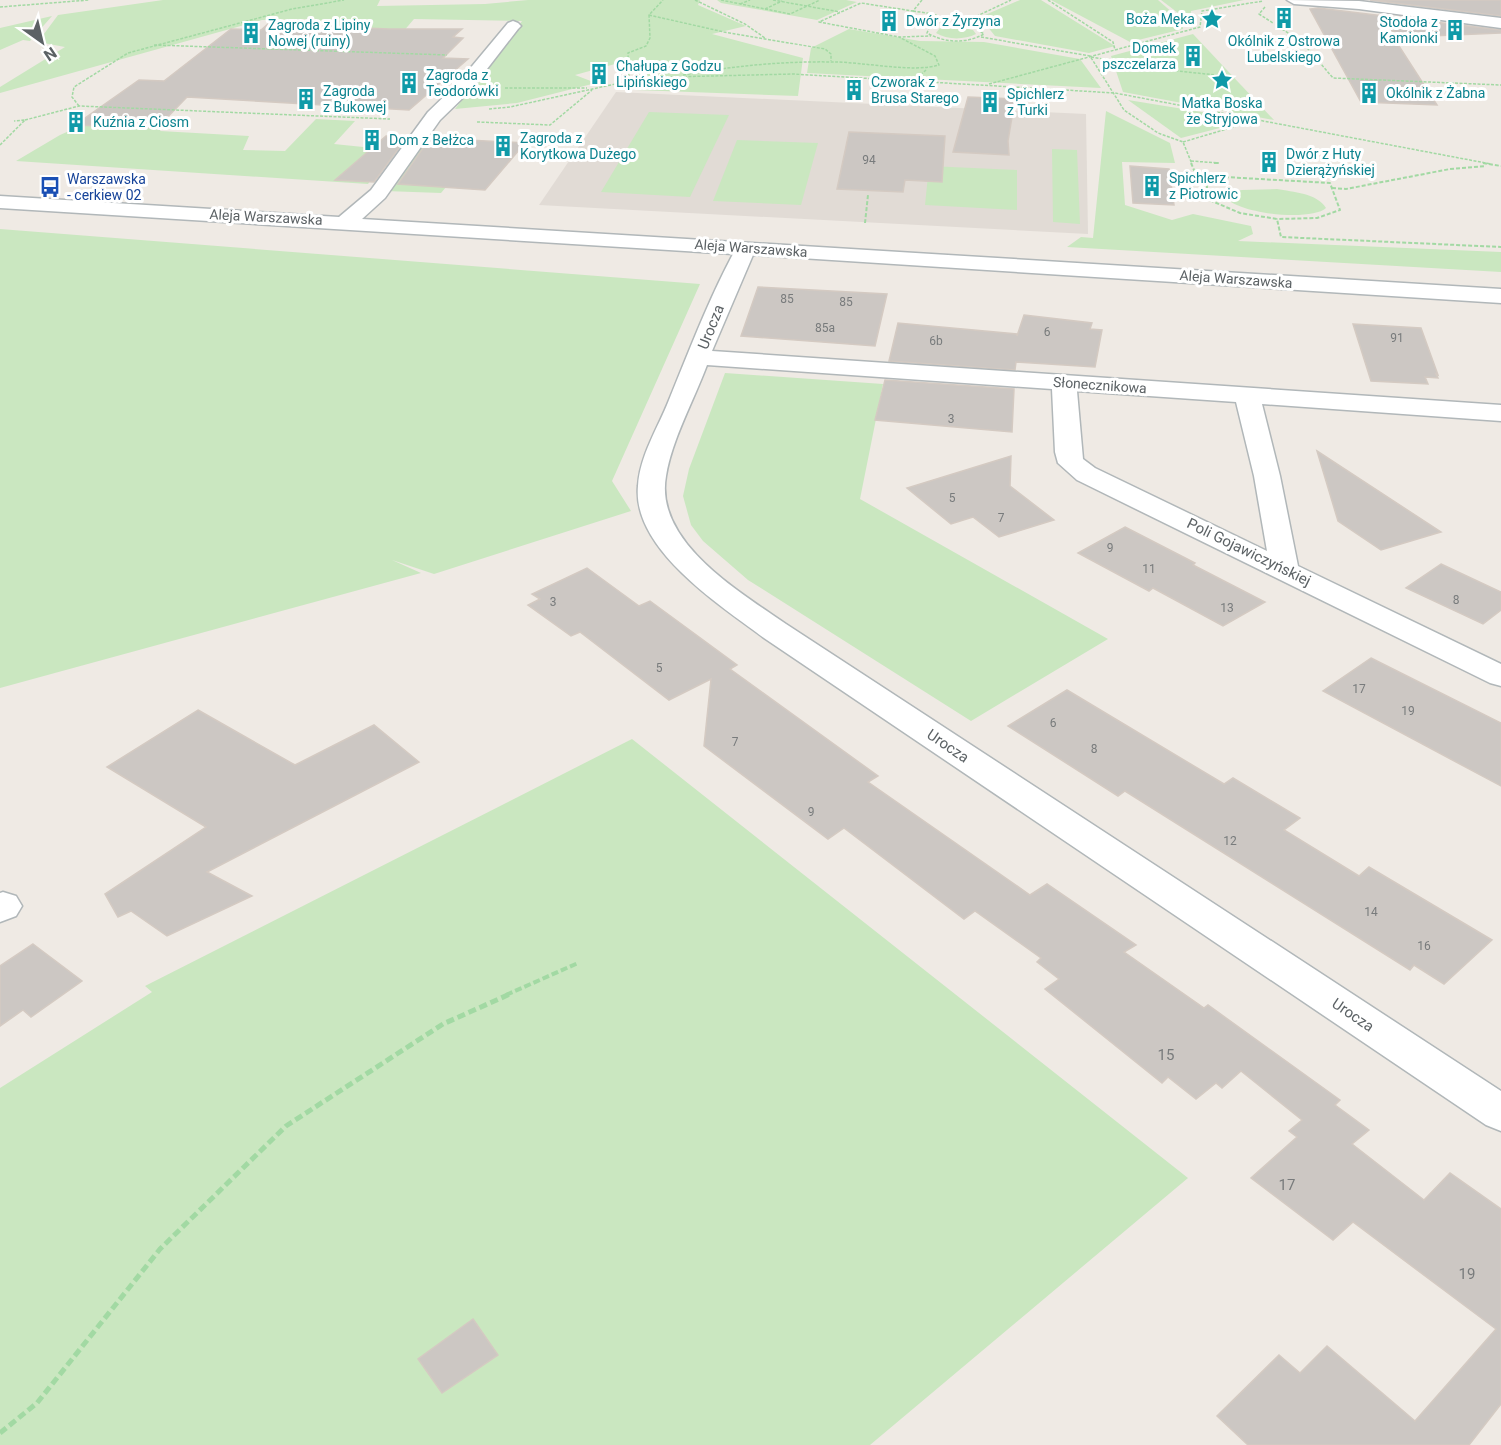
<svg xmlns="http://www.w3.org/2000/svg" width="1501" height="1445" font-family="Roboto,sans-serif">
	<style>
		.education { fill: #e1dbd5 }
		.green { fill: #cae7c0 }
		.building { fill: #ccc7c3; stroke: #d4cac2; stroke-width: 1.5 }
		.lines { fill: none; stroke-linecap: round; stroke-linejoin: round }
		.minor-casing { stroke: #b1b7b9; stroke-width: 3 }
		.path-far3 { stroke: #a2d9a3; stroke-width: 1.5; stroke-dasharray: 3 1.5; stroke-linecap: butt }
		.path-far2 { stroke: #a2d9a3; stroke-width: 2; stroke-dasharray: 4 2; stroke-linecap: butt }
		.path-far1 { stroke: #a2d9a3; stroke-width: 4; stroke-dasharray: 7 3; stroke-linecap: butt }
		.path { stroke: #a2d9a3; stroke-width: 5; stroke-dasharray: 8 4; stroke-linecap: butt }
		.minor { fill: #fff; fill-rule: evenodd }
		.labels { text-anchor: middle; stroke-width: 6; stroke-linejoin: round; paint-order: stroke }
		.number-label { font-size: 12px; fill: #787b7c }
		.far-culture-label { font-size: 14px; fill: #0d838f; stroke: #fff; text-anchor: start }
		.far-transit-label { font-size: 14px; fill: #164399; stroke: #fff; text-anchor: start }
		.far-street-label { font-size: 14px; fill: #5c6265; stroke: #fff }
		.street-label { font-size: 15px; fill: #5c6265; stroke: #fff }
		.near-number-label { font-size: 15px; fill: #787b7c }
	</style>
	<rect width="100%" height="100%" fill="#efeae4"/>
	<!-- education -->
	<polygon class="education" points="616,92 1086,114 1088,234 539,205"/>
	<!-- green -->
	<g class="green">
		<polygon points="163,0 380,0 377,6 485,4 528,0 700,0 698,5 746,26 712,34 803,58 798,96 636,90 641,76 615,64 575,75 596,83 517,103 455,109 522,21 414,19 385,53 276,48 310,19 262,20 0,93 0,87 65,47 38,42 58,15"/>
		<polygon points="717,0 846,0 857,2 817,20 721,3"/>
		<polygon points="1020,0 1041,0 1115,46 1089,53 995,36 987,26 971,21"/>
		<polygon points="1051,0 1158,0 1182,21 1183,29 1130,42"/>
		<polygon points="1161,0 1244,0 1191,11 1190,22"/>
		<polygon points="52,16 30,41 23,40 0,50 0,28"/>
		<path d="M 953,26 L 973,30 L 976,34 C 964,40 947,40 936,33 L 940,28 Z"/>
		<polygon points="849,29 920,41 984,42 1080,59 1101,88 807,73 811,48"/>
		<polygon points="1193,34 1274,120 1123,92 1111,56"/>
		<polygon points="1128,100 1251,120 1181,138"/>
		<polygon points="1106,111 1170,143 1175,163 1122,162 1125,205 1172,220 1193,214 1251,226 1253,234 1238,241 1501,252 1501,272 1067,247 1081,237 1093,238"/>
		<polygon points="112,112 171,112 160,131 249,136 243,150 285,151 316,119 355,121 334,144 373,148 380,167 368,184 16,161 60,135"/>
		<polygon points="649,112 729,115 690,197 601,192"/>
		<polygon points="431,134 444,136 435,145 475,152 441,193 385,191"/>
		<polygon points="737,140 818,143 801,205 713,201"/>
		<polygon points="1052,149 1077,150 1080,224 1053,222"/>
		<polygon points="929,166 1017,170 1017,210 925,205"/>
		<path d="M 1277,189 C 1293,192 1317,193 1326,208 C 1311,222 1232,214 1223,194 L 1242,190 Z"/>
		<polygon points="0,229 700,284 612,481 631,511 434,574 392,560 421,573 0,688"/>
		<polygon points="725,373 883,384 860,499 1108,639 971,721 748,580 703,541 691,525 683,496 689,469"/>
		<polygon points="632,739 1188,1178 870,1445 0,1445 0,1088 152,992 145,986"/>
	</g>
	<!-- building -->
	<g class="building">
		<polygon points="1370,0 1501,0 1501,16"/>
		<polygon points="1318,8 1501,30 1501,33 1406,37 1388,29 1437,105 1361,102 1310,9"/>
		<polygon points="268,24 389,29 462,29 453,37 463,38 443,58 468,59 409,110 187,97 157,128 75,125 139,80 164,81 231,29 261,30"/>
		<polygon points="968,97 1015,99 1008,141 1009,155 953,152"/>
		<polygon points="849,132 945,136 942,182 905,180 903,192 837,189"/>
		<polygon points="386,136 407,137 374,182 335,180"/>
		<polygon points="430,138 525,143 485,190 398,184"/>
		<polygon points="1130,166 1169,169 1174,205 1133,203"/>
		<polygon points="758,287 887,294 875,346 741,336"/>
		<polygon points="1024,315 1092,323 1090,329 1102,330 1095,367 1016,362 1015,370 889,361 898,323 1017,334 1017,336"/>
		<polygon points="1353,324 1421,328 1438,375 1436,374 1438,378 1425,377 1428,384 1371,381"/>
		<polygon points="885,380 1014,389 1012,432 875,420"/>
		<polygon points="1317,451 1441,532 1381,550 1338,521"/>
		<polygon points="1011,456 1010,486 1054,520 999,537 973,517 951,524 907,488"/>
		<polygon points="1125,527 1195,563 1193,565 1265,602 1223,626 1153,588 1149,591 1078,553"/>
		<polygon points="1441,564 1501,592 1501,610 1483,624 1406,588"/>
		<polygon points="587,568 639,606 650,601 737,665 730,669 878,776 868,782 1030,895 1047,884 1136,945 1124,952 1204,1008 1208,1005 1340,1100 1335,1105 1369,1130 1352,1144 1424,1200 1450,1173 1501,1209 1501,1404 1469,1445 1248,1445 1217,1416 1279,1355 1300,1373 1327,1346 1415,1421 1496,1329 1353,1222 1333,1240 1251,1178 1297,1137 1289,1131 1302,1120 1241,1071 1222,1088 1216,1083 1196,1099 1168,1077 1162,1083 1045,989 1059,979 1037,962 1041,958 975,911 964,919 844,828 828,839 704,746 711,679 669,700 580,632 571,636 528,605 540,599 532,594"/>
		<polygon points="1371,658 1501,723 1501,786 1323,691"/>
		<polygon points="1067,690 1224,784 1233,778 1300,818 1284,830 1359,876 1369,867 1492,940 1444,984 1414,965 1410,970 1125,791 1118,796 1008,726"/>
		<polygon points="198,710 295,765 374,725 419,762 207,872 252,896 167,936 131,911 118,917 105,894 206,827 107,767"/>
		<polygon points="33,944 82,981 31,1017 23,1010 0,1026 0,966"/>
		<polygon points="473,1319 498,1355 442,1393 418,1359"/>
	</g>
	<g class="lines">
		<defs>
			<g id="minor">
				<polygon points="1287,0 1359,1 1501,18 1501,28 1359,9 1294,4"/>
				<path d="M 513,21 L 518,23 L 521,26 L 518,29 L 470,91 L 440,120 L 385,198 L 362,219 L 1501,289 L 1501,303 L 753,255 L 712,351 L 1501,405 L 1501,421 L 1262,404 L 1280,476 L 1298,566 L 1501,664 L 1501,686 L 1490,683 L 1077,480 L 1058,463 L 1055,452 L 1052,389 L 707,365 C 694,400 672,439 666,476 C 654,542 740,592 786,624 L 1501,1091 L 1501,1131 L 1486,1125 L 764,638 C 720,605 632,549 638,486 C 640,455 658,428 669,400 C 689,351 708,301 733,254 L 0,208 L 0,196 L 339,217 L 371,190 L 428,112 L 458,83 L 508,23 ZM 1077,391 L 1236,402 L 1254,476 L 1267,551 L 1095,468 L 1083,459 Z"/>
				<polygon points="3,892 16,896 22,906 16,916 0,922 0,893"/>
			</g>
		</defs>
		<!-- minor casing -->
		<use href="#minor" class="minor-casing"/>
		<!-- path-far3 -->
		<g class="path-far3">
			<polyline points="695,0 745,24 765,38"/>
			<polyline points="721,0 790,14 820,0"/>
			<polyline points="773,0 840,12"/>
			<polyline points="922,0 913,11 861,3 819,22 899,37 931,36"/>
			<polyline points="1048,0 1113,42 1115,50"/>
			<polyline points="740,4 750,0"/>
			<polyline points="0,7 89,0"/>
			<polyline points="1265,7 1259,14 1273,23"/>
			<polyline points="765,9 782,1"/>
			<polyline points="913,11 934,14 951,24"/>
			<polyline points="649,15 724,32 825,49 831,54 831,61"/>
			<path d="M 942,24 L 972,26 L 984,34 C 966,44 945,43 927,33 L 929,28 Z"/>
			<polyline points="960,24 1011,0"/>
			<polyline points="1282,29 1302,42 1333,78 1501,85"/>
			<polyline points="981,37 1090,56 1124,110 1158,133 1183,142 1192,164"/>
			<polyline points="154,45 447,55"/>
			<polyline points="1091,57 1168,70 1235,77"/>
			<path d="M 683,75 C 733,66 783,61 834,62 C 863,62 914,73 939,65 L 935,56 L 899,37"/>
			<polyline points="629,81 628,53 646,46 650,38 649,15 663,0"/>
			<polyline points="914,81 926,70"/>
			<polyline points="989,84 1200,27 1202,11 1263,1"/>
			<polyline points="505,88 587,88"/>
			<polyline points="79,106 72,97 74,87 128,53 292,9 344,0"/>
			<polyline points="489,109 510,107 629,81 670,77 793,74 1115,93 1491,164"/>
			<polyline points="25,120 79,106 390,119"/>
			<polyline points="477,122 550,125 592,90"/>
			<polyline points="1183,142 1257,120"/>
			<polyline points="0,145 25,120 14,121"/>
			<polyline points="1191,161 1219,163"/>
		</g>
		<!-- path-far2 -->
		<g class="path-far2">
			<polyline points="1191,163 1194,170 1207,176 1207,199 1240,213 1277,219 1281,237 1501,247"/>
			<polyline points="1214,163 1219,163"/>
			<polyline points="1483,163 1501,166"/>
			<polyline points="1207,176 1330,183 1340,210 1317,218 1277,219"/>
			<polyline points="1332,188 1346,189 1450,169 1486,166"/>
			<polyline points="865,223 868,195"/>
		</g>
		<!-- path-far1 -->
		<polyline class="path-far1" points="506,995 578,963"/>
		<!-- path -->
		<polyline class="path" points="0,1433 37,1403 160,1249 286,1126 443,1024 510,994"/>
		<!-- minor -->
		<use href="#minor" class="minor"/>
	</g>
	<!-- icons -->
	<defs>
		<symbol id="building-bare" viewBox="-9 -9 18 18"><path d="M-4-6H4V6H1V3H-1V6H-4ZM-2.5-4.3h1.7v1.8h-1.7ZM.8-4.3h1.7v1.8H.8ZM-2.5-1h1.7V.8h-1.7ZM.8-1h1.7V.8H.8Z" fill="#0f9aa8" stroke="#fff" stroke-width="2.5" paint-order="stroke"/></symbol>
		<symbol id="sight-bare" viewBox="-9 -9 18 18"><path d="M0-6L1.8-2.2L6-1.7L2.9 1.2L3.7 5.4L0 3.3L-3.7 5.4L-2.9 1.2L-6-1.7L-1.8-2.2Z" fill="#0f9aa8" stroke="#fff" stroke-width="2.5" paint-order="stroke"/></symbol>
		<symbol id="bus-bare" viewBox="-9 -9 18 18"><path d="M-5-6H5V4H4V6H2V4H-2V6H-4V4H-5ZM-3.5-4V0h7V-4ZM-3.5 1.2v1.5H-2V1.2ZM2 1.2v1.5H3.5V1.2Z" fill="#1a4fb4" stroke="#fff" stroke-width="2.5" paint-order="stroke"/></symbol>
	</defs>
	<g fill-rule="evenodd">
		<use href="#building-bare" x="1269" y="3" width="30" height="30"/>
		<use href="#sight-bare" x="1197" y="4" width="30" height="30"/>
		<use href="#building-bare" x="874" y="6" width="30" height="30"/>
		<use href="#building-bare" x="1440" y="15" width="30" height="30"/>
		<use href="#building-bare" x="236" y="18" width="30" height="30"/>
		<use href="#building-bare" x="1178" y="41" width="30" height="30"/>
		<use href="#building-bare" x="584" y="59" width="30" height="30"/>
		<use href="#sight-bare" x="1207" y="65" width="30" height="30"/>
		<use href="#building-bare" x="394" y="68" width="30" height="30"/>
		<use href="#building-bare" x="839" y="75" width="30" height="30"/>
		<use href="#building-bare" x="1354" y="78" width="30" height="30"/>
		<use href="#building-bare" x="291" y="84" width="30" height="30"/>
		<use href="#building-bare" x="975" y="87" width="30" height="30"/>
		<use href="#building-bare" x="61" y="107" width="30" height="30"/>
		<use href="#building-bare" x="357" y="125" width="30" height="30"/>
		<use href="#building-bare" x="488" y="131" width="30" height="30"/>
		<use href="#building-bare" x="1254" y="147" width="30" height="30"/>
		<use href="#building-bare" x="1137" y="171" width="30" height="30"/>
		<use href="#bus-bare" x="35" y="172" width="30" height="30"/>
	</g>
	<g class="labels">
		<!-- number labels -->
		<g class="number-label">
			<text x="869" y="164">94</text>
			<text x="787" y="303">85</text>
			<text x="846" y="306">85</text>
			<text x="825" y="332">85a</text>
			<text x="1047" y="336">6</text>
			<text x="1397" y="342">91</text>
			<text x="936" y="345">6b</text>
			<text x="951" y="423">3</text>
			<text x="952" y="502">5</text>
			<text x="1001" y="522">7</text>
			<text x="1110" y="552">9</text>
			<text x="1149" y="573">11</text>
			<text x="1456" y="604">8</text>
			<text x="553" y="606">3</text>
			<text x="1227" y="612">13</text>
			<text x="659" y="672">5</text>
			<text x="1359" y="693">17</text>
			<text x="1408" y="715">19</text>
			<text x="1053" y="727">6</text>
			<text x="735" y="746">7</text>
			<text x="1094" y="753">8</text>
			<text x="811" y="816">9</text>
			<text x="1230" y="845">12</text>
			<text x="1371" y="916">14</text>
			<text x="1424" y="950">16</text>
		</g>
		<!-- far-culture labels -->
		<g class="far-culture-label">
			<text x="1195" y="24" text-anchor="end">Boża Męka</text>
			<text x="906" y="26">Dwór z Żyrzyna</text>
			<text x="1438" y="27" text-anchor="end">Stodoła z<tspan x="1438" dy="16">Kamionki</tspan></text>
			<text x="268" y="30">Zagroda z Lipiny<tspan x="268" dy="16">Nowej (ruiny)</tspan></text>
			<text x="1284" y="46" text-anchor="middle">Okólnik z Ostrowa<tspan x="1284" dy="16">Lubelskiego</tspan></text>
			<text x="1176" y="53" text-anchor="end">Domek<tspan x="1176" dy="16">pszczelarza</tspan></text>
			<text x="616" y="71">Chałupa z Godzu<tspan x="616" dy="16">Lipińskiego</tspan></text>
			<text x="426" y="80">Zagroda z<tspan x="426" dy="16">Teodorówki</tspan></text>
			<text x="871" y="87">Czworak z<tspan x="871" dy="16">Brusa Starego</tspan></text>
			<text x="323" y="96">Zagroda<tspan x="323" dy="16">z Bukowej</tspan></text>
			<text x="1386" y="98">Okólnik z Żabna</text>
			<text x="1007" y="99">Spichlerz<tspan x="1007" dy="16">z Turki</tspan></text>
			<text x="1222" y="108" text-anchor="middle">Matka Boska<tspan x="1222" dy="16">że Stryjowa</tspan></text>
			<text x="93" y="127">Kuźnia z Ciosm</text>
			<text x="520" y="143">Zagroda z<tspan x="520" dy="16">Korytkowa Dużego</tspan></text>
			<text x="389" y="145">Dom z Bełżca</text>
			<text x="1286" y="159">Dwór z Huty<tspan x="1286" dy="16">Dzierążyńskiej</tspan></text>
			<text x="1169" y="183">Spichlerz<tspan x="1169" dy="16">z Piotrowic</tspan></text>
		</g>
		<!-- far-transit labels -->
		<g class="far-transit-label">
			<text x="67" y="184">Warszawska<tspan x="67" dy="16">- cerkiew 02</tspan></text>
		</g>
		<!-- far-street labels -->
		<g class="far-street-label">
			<text transform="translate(266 217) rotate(3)" y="5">Aleja Warszawska</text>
			<text transform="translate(751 248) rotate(4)" y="5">Aleja Warszawska</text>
			<text transform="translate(1236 279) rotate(4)" y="5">Aleja Warszawska</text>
			<text transform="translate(1100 385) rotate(4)" y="5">Słonecznikowa</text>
		</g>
		<!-- street labels -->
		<g class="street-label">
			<text transform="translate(711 327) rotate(-68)" y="5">Urocza</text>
			<text transform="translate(1249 552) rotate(26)" y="5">Poli Gojawiczyńskiej</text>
			<text transform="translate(948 746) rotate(34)" y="5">Urocza</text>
			<text transform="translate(1353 1015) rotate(34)" y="5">Urocza</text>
		</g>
		<!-- near-number labels -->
		<g class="near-number-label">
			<text x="1166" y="1060">15</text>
			<text x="1287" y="1190">17</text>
			<text x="1467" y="1279">19</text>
		</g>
	</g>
	<!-- north arrow -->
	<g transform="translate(42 42) rotate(146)" stroke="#ffffff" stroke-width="4.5" paint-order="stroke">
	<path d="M0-4.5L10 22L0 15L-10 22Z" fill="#5c6265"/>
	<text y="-9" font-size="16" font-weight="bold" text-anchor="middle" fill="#5c6265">N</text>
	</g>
</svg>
